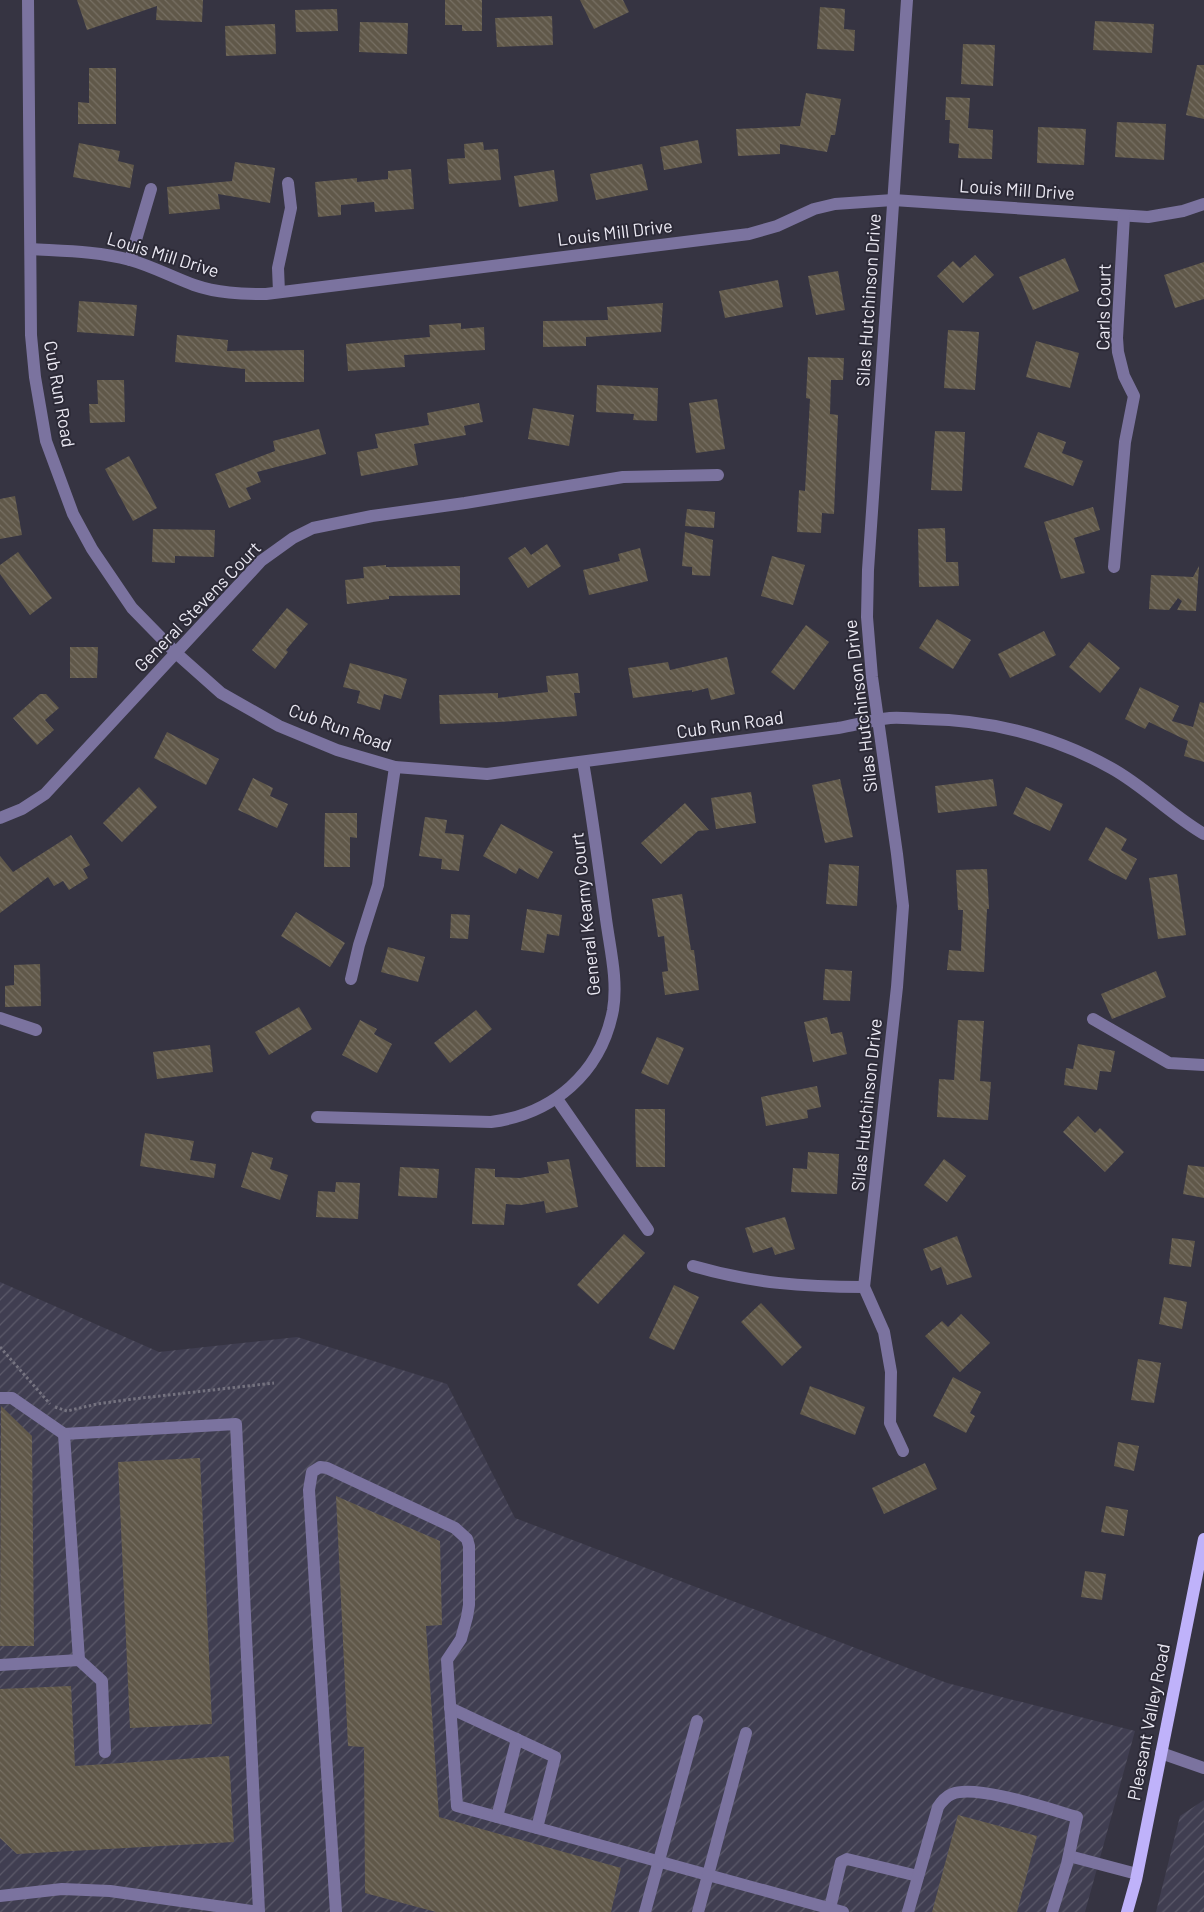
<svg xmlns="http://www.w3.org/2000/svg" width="1204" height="1912" font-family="Barlow,sans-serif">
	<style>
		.industrial { fill: url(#industrial-furrows) }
		.building { fill: url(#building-back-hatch) }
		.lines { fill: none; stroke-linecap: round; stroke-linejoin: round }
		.path { stroke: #757380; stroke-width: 3; stroke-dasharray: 2.5 2.5; stroke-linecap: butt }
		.minor { stroke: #7b739f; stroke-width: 12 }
		.major { stroke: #bfb2fa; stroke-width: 12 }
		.labels { text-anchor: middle; stroke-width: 4; stroke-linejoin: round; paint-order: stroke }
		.street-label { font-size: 18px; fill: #ebe9f3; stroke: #2c2a37 }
	</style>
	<defs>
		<pattern id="industrial-furrows" width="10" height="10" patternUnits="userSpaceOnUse" patternTransform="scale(1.25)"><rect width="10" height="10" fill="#403e51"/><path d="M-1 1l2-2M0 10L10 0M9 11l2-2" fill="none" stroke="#5c5a6a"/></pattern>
		<pattern id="building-back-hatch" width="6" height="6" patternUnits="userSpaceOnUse" patternTransform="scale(1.25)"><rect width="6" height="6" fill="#605849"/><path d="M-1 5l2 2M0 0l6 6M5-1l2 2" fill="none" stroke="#777064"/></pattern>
	</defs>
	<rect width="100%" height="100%" fill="#363442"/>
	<!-- industrial -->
	<g class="industrial">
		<polygon points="0,1282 159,1352 297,1337 447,1384 515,1518 947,1683 1135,1731 1085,1912 0,1912"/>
		<polygon points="1204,1800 1204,1912 1156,1912 1180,1816"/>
	</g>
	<!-- building -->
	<g class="building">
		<polygon points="77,0 203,0 202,22 156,20 157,6 87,30"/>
		<polygon points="445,0 482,0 482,31 462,31 462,25 445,25"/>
		<polygon points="580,0 623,0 629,12 594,29"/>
		<polygon points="820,7 845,9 844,29 855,30 854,51 817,49"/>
		<polygon points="337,9 338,31 296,32 295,10"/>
		<polygon points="552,16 553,45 497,47 495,18"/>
		<polygon points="1095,21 1154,24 1152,53 1093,50"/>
		<polygon points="360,22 408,23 407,54 359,52"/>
		<polygon points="275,24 276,54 226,56 225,26"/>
		<polygon points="963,44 995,45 993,86 961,84"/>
		<polygon points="1197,65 1204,65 1204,119 1186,115"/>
		<polygon points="89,68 116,68 116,124 78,124 78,102 89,103"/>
		<polygon points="806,93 841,99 835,135 831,135 827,152 780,144 780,154 738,156 736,129 800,126"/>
		<polygon points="946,97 970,98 968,128 993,130 992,159 958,158 959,144 949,143 950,120 945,120"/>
		<polygon points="1117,122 1166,124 1164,160 1115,157"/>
		<polygon points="1038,127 1086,129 1084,165 1037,163"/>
		<polygon points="698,140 702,163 664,170 660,147"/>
		<polygon points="483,142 484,150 498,149 501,180 449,184 447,159 465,158 464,144"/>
		<polygon points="79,143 120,151 118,161 134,165 130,188 73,177"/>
		<polygon points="235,162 275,168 270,203 218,194 220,209 169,214 167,187 232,181"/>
		<polygon points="642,164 648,190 596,200 590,174"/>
		<polygon points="411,169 414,209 375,212 374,202 341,205 341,215 318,217 315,182 357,178 357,182 388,179 388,171"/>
		<polygon points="554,170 558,201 519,207 514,176"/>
		<polygon points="975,255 994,275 963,303 937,276 953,261 960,268"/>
		<polygon points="1065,258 1079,291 1033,310 1019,277"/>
		<polygon points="1204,262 1204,299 1175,308 1164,275"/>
		<polygon points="838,271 845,310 816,315 808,276"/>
		<polygon points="778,280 783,307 725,318 719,291"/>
		<polygon points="79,301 137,305 134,336 77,332"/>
		<polygon points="663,303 661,332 586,337 586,346 543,347 543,321 608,320 607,307"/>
		<polygon points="461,323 461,329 484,327 485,350 404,355 405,367 348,371 346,344 430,337 429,325"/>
		<polygon points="948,330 979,332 975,390 944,388"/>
		<polygon points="177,335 228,340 227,351 304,350 304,382 245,382 245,369 175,362"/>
		<polygon points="1036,341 1079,353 1070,388 1026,377"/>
		<polygon points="808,357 844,358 843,380 831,380 830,414 838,415 834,514 822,513 821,533 797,532 799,490 805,491 810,399 806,398"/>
		<polygon points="97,380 124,380 125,422 90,423 89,404 98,404"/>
		<polygon points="597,385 658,388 657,421 633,420 634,414 596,412"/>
		<polygon points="717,399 725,449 696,453 689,403"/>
		<polygon points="479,403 483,422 464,426 466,435 414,444 418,465 361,476 357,452 378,448 375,434 429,425 427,413"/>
		<polygon points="533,408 574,415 569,446 528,439"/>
		<polygon points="319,429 326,454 257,472 261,482 246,488 251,499 229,508 215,474 275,451 273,441"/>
		<polygon points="935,431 965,432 962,491 931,490"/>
		<polygon points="1038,432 1066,442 1062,453 1083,461 1073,486 1024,467"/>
		<polygon points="129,456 157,508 133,521 105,469"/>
		<polygon points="15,496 22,535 0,539 0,499"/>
		<polygon points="1093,507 1100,530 1074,538 1085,573 1061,579 1044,522"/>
		<polygon points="687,509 715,512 714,528 685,526"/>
		<polygon points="945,528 946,562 958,562 959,586 919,587 918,529"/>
		<polygon points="153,529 215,530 214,557 175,556 175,563 152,562"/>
		<polygon points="685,532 713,540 710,576 692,575 692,567 682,566"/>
		<polygon points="547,544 561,566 528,588 508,558 525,547 531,555"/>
		<polygon points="640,548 648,581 589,595 583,570 620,561 618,554"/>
		<polygon points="18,552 52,598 30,615 0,574 0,565"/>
		<polygon points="772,556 805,565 793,605 761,596"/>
		<polygon points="386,565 386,567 460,566 460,595 389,596 389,599 347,604 345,580 364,578 363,567"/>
		<polygon points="1199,566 1196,611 1177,610 1182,601 1178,598 1169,610 1149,609 1151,575 1193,577"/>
		<polygon points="287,608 308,624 286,650 288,652 275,669 252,650"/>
		<polygon points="937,619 971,640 953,669 919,648"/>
		<polygon points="806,625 829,642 794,690 771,672"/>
		<polygon points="1044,631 1056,655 1010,678 998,654"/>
		<polygon points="1089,642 1120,668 1100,693 1069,667"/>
		<polygon points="70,647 98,647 97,678 70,678"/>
		<polygon points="727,657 735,694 711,700 708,688 692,692 692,690 633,698 628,668 668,662 670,670"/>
		<polygon points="350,663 407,679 401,699 384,694 380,710 357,703 360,691 343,687"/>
		<polygon points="578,673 580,693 574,693 577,716 500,722 440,724 439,695 498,693 498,698 548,692 546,676"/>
		<polygon points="1140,687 1179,706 1172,721 1193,727 1200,702 1204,703 1204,762 1184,756 1188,741 1149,722 1145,729 1125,719"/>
		<polygon points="40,694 46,694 59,708 45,720 54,730 37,745 13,718"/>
		<polygon points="167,732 219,759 206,785 154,758"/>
		<polygon points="253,778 273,788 270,796 288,804 277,828 238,810"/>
		<polygon points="840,779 853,837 825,843 812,785"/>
		<polygon points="993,779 997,806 938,813 935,786"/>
		<polygon points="139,787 157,807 122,842 103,823"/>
		<polygon points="1026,787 1063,804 1050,831 1013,814"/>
		<polygon points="751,792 756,823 716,829 711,798"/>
		<polygon points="685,803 709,830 698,831 661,864 641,843"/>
		<polygon points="325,813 357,813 357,838 350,837 350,867 324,867"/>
		<polygon points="425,817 447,820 445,833 464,835 459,871 441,869 442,859 419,856"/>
		<polygon points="501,824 553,852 538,879 519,868 516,874 483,856"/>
		<polygon points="1106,827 1127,839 1121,850 1137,859 1126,880 1088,860"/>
		<polygon points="71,835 90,865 83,869 88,878 69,890 63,881 54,886 48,877 0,913 0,856 13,872"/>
		<polygon points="829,864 859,866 857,906 826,904"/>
		<polygon points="987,869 989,909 987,909 984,972 947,970 949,950 961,951 963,910 958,910 956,870"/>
		<polygon points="1177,874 1186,935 1158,939 1149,878"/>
		<polygon points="682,894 691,950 694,950 699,990 665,995 662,972 668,971 664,936 658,937 652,899"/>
		<polygon points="527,909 562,915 559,936 547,934 544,953 521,950"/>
		<polygon points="296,912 345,943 330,967 281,936"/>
		<polygon points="451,914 470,915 468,939 450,938"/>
		<polygon points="388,947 425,957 418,982 381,972"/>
		<polygon points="40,964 41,1006 5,1007 5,986 14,985 14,965"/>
		<polygon points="825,969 852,971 850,1001 823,1000"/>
		<polygon points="1156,971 1166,997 1112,1019 1101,994"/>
		<polygon points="299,1007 312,1029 269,1055 255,1032"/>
		<polygon points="476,1010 492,1029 450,1063 434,1043"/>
		<polygon points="827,1017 831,1034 842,1032 847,1054 813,1062 804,1022"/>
		<polygon points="360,1020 377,1029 374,1034 392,1044 377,1073 342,1055"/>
		<polygon points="958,1020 984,1021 980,1081 991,1082 988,1120 937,1117 939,1079 954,1080"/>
		<polygon points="657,1037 684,1048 668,1085 641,1073"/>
		<polygon points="1078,1044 1115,1051 1111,1072 1100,1071 1097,1090 1064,1085 1066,1068 1073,1069"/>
		<polygon points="210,1045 213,1072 157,1079 153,1052"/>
		<polygon points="817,1086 821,1107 807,1110 808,1118 766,1126 761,1097"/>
		<polygon points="635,1109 665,1109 665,1167 636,1167"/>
		<polygon points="1078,1116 1095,1133 1100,1128 1124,1152 1105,1172 1063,1132"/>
		<polygon points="145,1133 194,1141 190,1160 216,1164 214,1178 140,1166"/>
		<polygon points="252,1152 273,1158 270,1169 288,1175 280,1200 241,1187"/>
		<polygon points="808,1152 839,1154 837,1194 791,1192 793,1168 807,1169"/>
		<polygon points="569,1159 578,1207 546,1213 544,1201 521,1205 506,1204 504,1225 472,1224 475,1168 495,1169 495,1177 520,1178 549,1173 547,1162"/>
		<polygon points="944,1159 966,1176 947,1202 924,1185"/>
		<polygon points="1188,1165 1204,1167 1204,1198 1183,1194"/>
		<polygon points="400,1167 439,1169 437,1198 398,1196"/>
		<polygon points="336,1182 360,1183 358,1219 316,1217 318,1191 335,1192"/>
		<polygon points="785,1217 795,1249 775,1255 772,1247 753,1253 745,1228"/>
		<polygon points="624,1234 645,1253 598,1304 577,1285"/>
		<polygon points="957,1236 972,1277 947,1285 941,1267 931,1271 923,1249"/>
		<polygon points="1172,1238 1195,1241 1191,1267 1169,1264"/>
		<polygon points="674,1285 699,1297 674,1350 649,1338"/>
		<polygon points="1164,1297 1187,1302 1182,1329 1159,1324"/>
		<polygon points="761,1303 802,1347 782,1366 741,1322"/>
		<polygon points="961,1314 990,1343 960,1372 925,1336 942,1321 948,1327"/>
		<polygon points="1138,1359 1161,1363 1154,1403 1131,1400"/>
		<polygon points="953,1377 981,1392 970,1413 975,1416 966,1433 933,1416"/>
		<polygon points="810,1386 865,1407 855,1435 800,1414"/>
		<polygon points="1,1406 32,1436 34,1646 0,1646"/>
		<polygon points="1118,1442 1139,1446 1134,1471 1114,1466"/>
		<polygon points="200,1458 212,1724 130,1728 118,1462"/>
		<polygon points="925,1463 937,1489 884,1514 872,1488"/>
		<polygon points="336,1496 440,1541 442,1625 426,1626 439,1817 621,1868 611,1912 436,1912 365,1893 364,1747 348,1746"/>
		<polygon points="1106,1506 1128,1510 1124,1536 1101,1532"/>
		<polygon points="1085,1571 1106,1574 1102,1600 1081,1597"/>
		<polygon points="71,1686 75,1766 229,1756 234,1842 17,1854 0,1838 0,1689"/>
		<polygon points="958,1815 1037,1836 1017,1912 932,1912"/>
	</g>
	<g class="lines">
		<!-- path -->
		<g class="path">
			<polyline points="0,1347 50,1404"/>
			<polyline points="55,1407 67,1411 97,1404 133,1399 274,1383"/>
		</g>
		<!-- minor -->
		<g class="minor">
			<path d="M 28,0 L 31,335 L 35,377 L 46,441 L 73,514 L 92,549 L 132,608 L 176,653 L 221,693 L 279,726 L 337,750 L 395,767 L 487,774 L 838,728 C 855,725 873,720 890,718 C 902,717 913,719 925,719 C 992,720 1052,735 1111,768 C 1144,786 1171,815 1204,834"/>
			<path d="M 31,249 C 64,251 97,251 130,260 C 152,266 172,277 194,285 C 217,293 241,294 266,294 L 749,234 L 777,226 L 814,209 L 835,204 L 893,200 L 1148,217 L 1183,211 L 1204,204"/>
			<polyline points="130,260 151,189"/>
			<polyline points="279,292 278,268 291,208 288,183"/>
			<polyline points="1114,567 1125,442 1134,396 1124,376 1118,352 1117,338 1124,216"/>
			<polyline points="0,818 22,809 45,794 261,561 293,538 313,528 372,516 465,503 623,477 718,475"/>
			<polyline points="351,979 359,945 378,885 395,767"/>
			<polyline points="0,1018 36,1030"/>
			<polyline points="1093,1019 1169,1063 1204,1065"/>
			<polyline points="557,1099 648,1230"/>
			<path d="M 317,1117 L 491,1122 C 553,1114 601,1073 613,1010 C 618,980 610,949 606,919 C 599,867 592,814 583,762"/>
			<path d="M 693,1266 C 752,1283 803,1287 864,1287"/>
			<polyline points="0,1398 12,1398 64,1434 236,1424 259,1912"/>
			<polyline points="903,1451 890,1423 891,1372 884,1332 864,1287 897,987 903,906 897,854 872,677 867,617 868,570 907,0"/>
			<polyline points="79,1660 102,1681 105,1752"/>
			<polyline points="0,1665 79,1660 64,1434"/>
			<polyline points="450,1708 555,1757 537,1828"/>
			<polyline points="1161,1753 1204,1768"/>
			<polyline points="497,1817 517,1739"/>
			<polyline points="1069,1856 1137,1874"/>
			<polyline points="0,1896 62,1889 110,1891 259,1912"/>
			<polyline points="830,1908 841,1862 847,1859 918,1876"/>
			<polyline points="336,1912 309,1490 312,1472 320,1467 327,1468 455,1528 467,1539 469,1546 469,1605 467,1617 461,1639 447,1660 457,1806 708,1875 746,1733"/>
			<polyline points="645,1912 697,1721"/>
			<polyline points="698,1912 708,1875 843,1912"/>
			<path d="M 908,1912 L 938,1807 C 942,1801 945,1797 952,1794 C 976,1784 1049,1809 1077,1817 L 1067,1864 L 1052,1912"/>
		</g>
		<!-- major -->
		<polyline class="major" points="1127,1912 1136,1880 1204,1539"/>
	</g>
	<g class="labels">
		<!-- street labels -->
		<g class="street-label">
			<text transform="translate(1017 190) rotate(4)" y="6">Louis Mill Drive</text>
			<text transform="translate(615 233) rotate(-7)" y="6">Louis Mill Drive</text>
			<text transform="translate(163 255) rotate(17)" y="6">Louis Mill Drive</text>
			<text transform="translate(869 300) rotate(-86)" y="6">Silas Hutchinson Drive</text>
			<text transform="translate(1104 307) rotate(-89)" y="6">Carls Court</text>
			<text transform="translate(59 394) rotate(80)" y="6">Cub Run Road</text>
			<text transform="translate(198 607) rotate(-46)" y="6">General Stevens Court</text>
			<text transform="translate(861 706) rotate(-97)" y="6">Silas Hutchinson Drive</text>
			<text transform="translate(730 725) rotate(-8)" y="6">Cub Run Road</text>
			<text transform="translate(340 728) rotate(20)" y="6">Cub Run Road</text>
			<text transform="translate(586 914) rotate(-96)" y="6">General Kearny Court</text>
			<text transform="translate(867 1105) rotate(-84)" y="6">Silas Hutchinson Drive</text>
			<text transform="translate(1149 1722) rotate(-79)" y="6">Pleasant Valley Road</text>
		</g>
	</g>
</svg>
